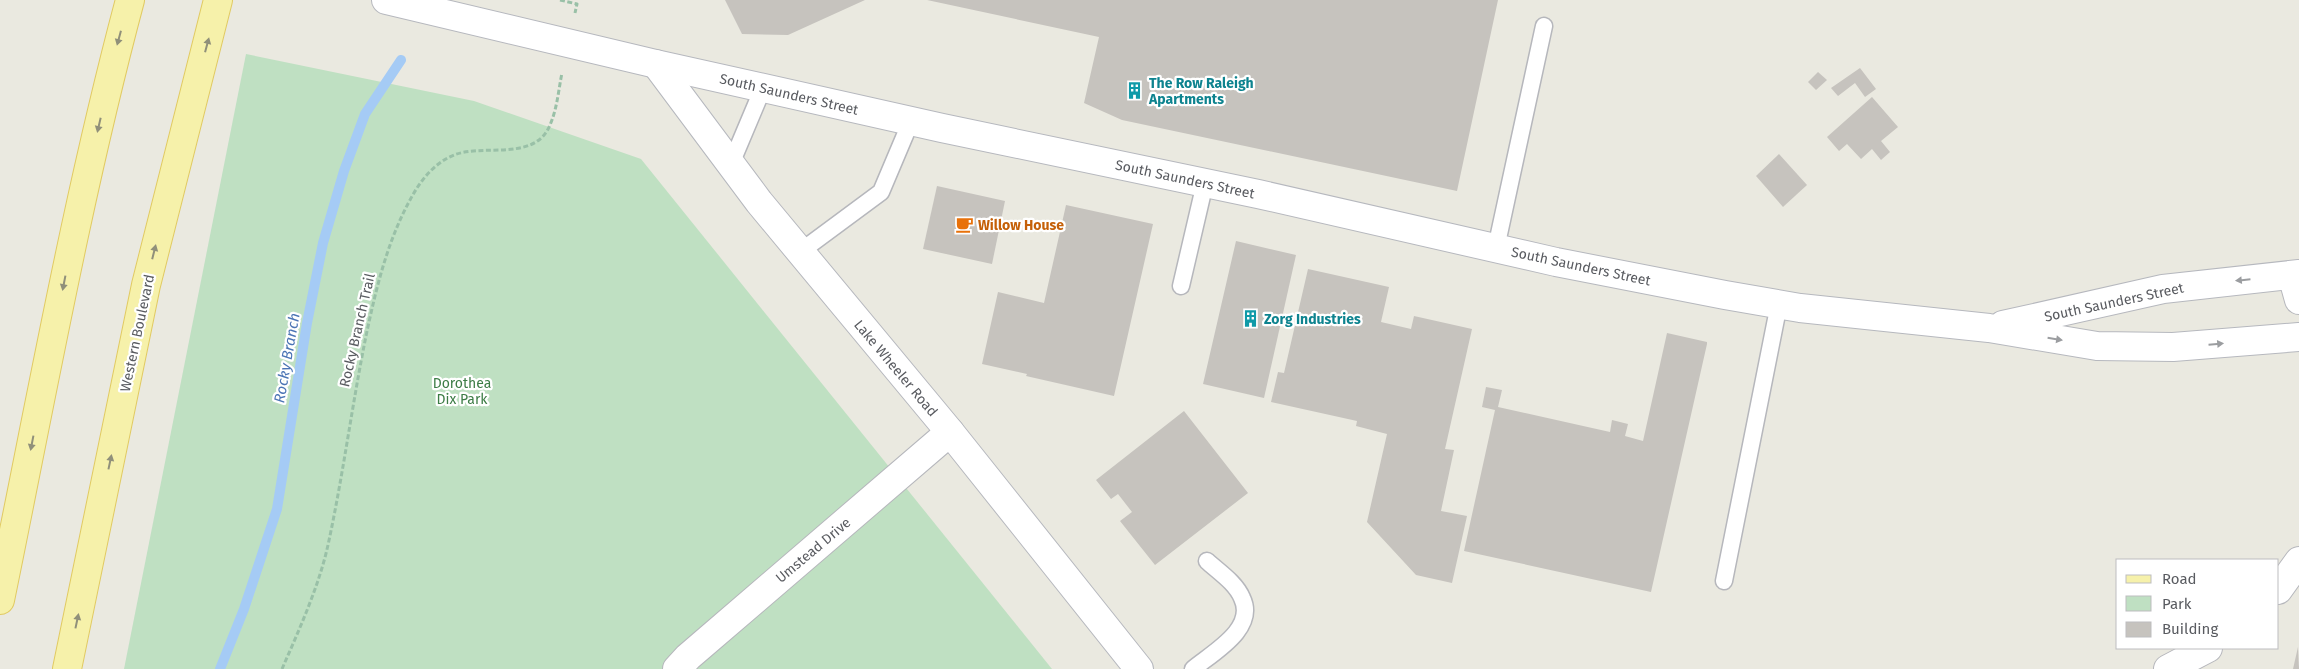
<svg xmlns="http://www.w3.org/2000/svg" width="2299" height="669" font-family="'Fira Sans',sans-serif">
	<style>
		.green { fill: #bfe0c2 }
		.lines { fill: none; stroke-linecap: round; stroke-linejoin: round }
		.stream { stroke: #a5cbf5; stroke-width: 10 }
		.building { fill: #c6c3be }
		.lane-casing { stroke: #b6b7bc; stroke-width: 19 }
		.street-casing { stroke: #b6b7bc; stroke-width: 30 }
		.secondary-casing { stroke: #b6b8be; stroke-width: 30 }
		.primary-casing { stroke: #e1ca62; stroke-width: 30 }
		.path { stroke: #99c0a7; stroke-width: 3; stroke-dasharray: 5 2.5; stroke-linecap: butt }
		.lane { stroke: #fff; stroke-width: 16 }
		.street { stroke: #fff; stroke-width: 28 }
		.secondary { stroke: #fff; stroke-width: 28 }
		.primary { stroke: #f6f1aa; stroke-width: 28 }
		.oneway { fill: #90907a }
		.oneway2 { fill: #9b9da0 }
		.labels { text-anchor: middle; stroke-width: 4.5; stroke-linejoin: round; paint-order: stroke }
		.culture-label { font-size: 14px; font-weight: bold; fill: #0d838f; stroke: #fff; text-anchor: start }
		.street-label { font-size: 14px; fill: #595b60; stroke: #fff }
		.food-label { font-size: 14px; font-weight: bold; fill: #c56008; stroke: #fff; text-anchor: start }
		.park-label { font-size: 14px; fill: #3c7c45; stroke: #fff }
		.water-label { font-size: 15px; font-style: italic; fill: #4c75b5; stroke: #fff }
	</style>
	<rect width="100%" height="100%" fill="#eae9e0"/>
	<!-- green -->
	<polygon class="green" points="246,54 474,101 641,159 1052,669 124,669"/>
	<g class="lines">
		<!-- stream -->
		<polyline class="stream" points="220,669 244,609 277,509 307,323 323,243 344,171 365,114 401,60"/>
	</g>
	<!-- building -->
	<g class="building">
		<polygon points="725,0 865,0 788,35 742,34"/>
		<polygon points="927,0 1498,0 1457,191 1122,120 1084,103 1099,37"/>
		<polygon points="1860,68 1876,89 1865,97 1855,83 1838,96 1831,88"/>
		<polygon points="1818,72 1827,80 1816,90 1808,82"/>
		<polygon points="1872,97 1898,127 1881,141 1890,152 1881,160 1872,149 1861,159 1847,144 1839,151 1827,137"/>
		<polygon points="1779,154 1807,185 1783,207 1756,176"/>
		<polygon points="937,186 1005,201 992,264 923,249"/>
		<polygon points="1066,205 1153,224 1114,396 1026,376 1027,374 982,364 998,292 1044,303"/>
		<polygon points="1236,241 1296,255 1264,398 1203,384"/>
		<polygon points="1308,269 1389,287 1381,322 1411,329 1414,316 1472,329 1445,449 1454,450 1441,511 1467,516 1452,583 1416,575 1367,522 1387,434 1356,426 1357,421 1271,402 1278,372 1284,373"/>
		<polygon points="1667,333 1707,342 1707,344 1651,592 1464,551 1495,410 1482,407 1486,387 1502,390 1498,407 1610,432 1612,420 1628,424 1625,436 1643,441"/>
		<polygon points="1184,411 1248,493 1155,565 1120,521 1132,512 1118,494 1111,499 1096,480"/>
		<polygon points="2298,647 2299,669 2293,669"/>
	</g>
	<g class="lines">
		<defs>
			<g id="lane">
				<polyline points="731,164 763,88"/>
				<polyline points="1496,248 1544,26"/>
				<polyline points="800,252 881,192 911,121"/>
				<polyline points="1181,286 1205,183"/>
				<polyline points="1724,581 1779,304"/>
				<path d="M 1193,669 C 1212,653 1257,629 1242,598 C 1236,583 1219,572 1207,561"/>
			</g>
			<g id="street">
				<polyline points="2292,275 2299,300"/>
				<polyline points="2278,590 2299,561"/>
				<polyline points="677,669 688,657 950,432"/>
				<polyline points="2168,669 2208,648"/>
			</g>
			<g id="secondary">
				<polyline points="386,0 656,64 942,128 1258,194 1556,262 1725,295 1800,308 1989,328 2097,346 2173,347 2299,337"/>
				<polyline points="656,64 759,202 950,432 1139,669"/>
				<polyline points="2003,325 2163,289 2299,274"/>
			</g>
			<g id="primary">
				<path d="M 0,600 C 41,400 77,198 130,0"/>
				<polyline points="67,669 146,285 218,0"/>
			</g>
		</defs>
		<!-- lane casing -->
		<use href="#lane" class="lane-casing"/>
		<!-- street casing -->
		<use href="#street" class="street-casing"/>
		<!-- secondary casing -->
		<use href="#secondary" class="secondary-casing"/>
		<!-- primary casing -->
		<use href="#primary" class="primary-casing"/>
		<!-- path -->
		<g class="path">
			<polyline points="560,0 577,4 575,13"/>
			<path d="M 282,669 C 299,630 319,586 328,545 C 343,476 352,405 366,336 C 376,289 387,242 410,200 C 420,181 434,163 454,155 C 482,144 529,160 547,131 C 557,113 558,92 562,73"/>
		</g>
		<!-- lane -->
		<use href="#lane" class="lane"/>
		<!-- street -->
		<use href="#street" class="street"/>
		<!-- secondary -->
		<use href="#secondary" class="secondary"/>
		<!-- primary -->
		<use href="#primary" class="primary"/>
	</g>
	<!-- one-way arrows -->
	<defs><path id="oneway-solid" d="M-6-.8H1V-3.2L6.5 0L1 3.2V.8H-6Z" transform="scale(1.25)"/></defs>
	<g class="oneway">
		<use href="#oneway-solid" transform="translate(119 38) rotate(105)"/>
		<use href="#oneway-solid" transform="translate(207 45) rotate(-75)"/>
		<use href="#oneway-solid" transform="translate(99 125) rotate(103)"/>
		<use href="#oneway-solid" transform="translate(154 252) rotate(-76)"/>
		<use href="#oneway-solid" transform="translate(64 283) rotate(101)"/>
		<use href="#oneway-solid" transform="translate(32 443) rotate(101)"/>
		<use href="#oneway-solid" transform="translate(110 462) rotate(-78)"/>
		<use href="#oneway-solid" transform="translate(77 621) rotate(-78)"/>
	</g>
	<g class="oneway2">
		<use href="#oneway-solid" transform="translate(2243 280) rotate(174)"/>
		<use href="#oneway-solid" transform="translate(2055 339) rotate(9)"/>
		<use href="#oneway-solid" transform="translate(2216 344) rotate(-5)"/>
	</g>
	<!-- icons -->
	<defs>
		<symbol id="building-bare" viewBox="-9 -9 18 18"><path d="M-4-6H4V6H1V3H-1V6H-4ZM-2.5-4.3h1.7v1.8h-1.7ZM.8-4.3h1.7v1.8H.8ZM-2.5-1h1.7V.8h-1.7ZM.8-1h1.7V.8H.8Z" fill="#0f9aa8" stroke="#fff" stroke-width="2.5" paint-order="stroke"/></symbol>
		<symbol id="cafe-bare" viewBox="-9 -9 18 18"><path d="M-5.5-4.5H6V0H3Q3 3.5 0 3.5H-2.5Q-5.5 3.5-5.5 0ZM3-3.2v2h1.7v-2ZM-6 4.5H4V6H-6Z" fill="#e8710a" stroke="#fff" stroke-width="2.5" paint-order="stroke"/></symbol>
	</defs>
	<g fill-rule="evenodd">
		<use href="#building-bare" x="1122" y="78" width="25" height="25"/>
		<use href="#cafe-bare" x="952" y="212" width="25" height="25"/>
		<use href="#building-bare" x="1238" y="306" width="25" height="25"/>
	</g>
	<g class="labels">
		<!-- culture labels -->
		<g class="culture-label">
			<text x="1149" y="88">The Row Raleigh<tspan x="1149" dy="16">Apartments</tspan></text>
			<text x="1264" y="324">Zorg Industries</text>
		</g>
		<!-- street labels -->
		<g class="street-label">
			<text transform="translate(789 94) rotate(13)" y="5">South Saunders Street</text>
			<text transform="translate(1185 179) rotate(12)" y="5">South Saunders Street</text>
			<text transform="translate(1581 266) rotate(12)" y="5">South Saunders Street</text>
			<text transform="translate(2114 302) rotate(-12)" y="5">South Saunders Street</text>
			<text transform="translate(357 330) rotate(-77)" y="5">Rocky Branch Trail</text>
			<text transform="translate(137 333) rotate(-78)" y="5">Western Boulevard</text>
			<text transform="translate(896 368) rotate(50)" y="5">Lake Wheeler Road</text>
			<text transform="translate(813 550) rotate(-40)" y="5">Umstead Drive</text>
		</g>
		<!-- food labels -->
		<g class="food-label">
			<text x="978" y="230">Willow House</text>
		</g>
		<!-- park labels -->
		<g class="park-label">
			<text x="462" y="388">Dorothea<tspan x="462" dy="16">Dix Park</tspan></text>
		</g>
		<!-- water labels -->
		<g class="water-label">
			<text transform="translate(287 358) rotate(-80)" y="5">Rocky Branch</text>
		</g>
	</g>
	<!-- legend -->
	<rect x="2116" y="559" width="162" height="90" fill="#ffffff" stroke="#bdbdbf"/>
	<rect x="2126" y="575" width="25" height="8" fill="#f6f1aa" stroke="#bdbdbf"/>
	<text x="2162" y="584" font-size="15" fill="#595b60">Road</text>
	<rect x="2126" y="596" width="25" height="15" fill="#bfe0c2" stroke="#bdbdbf"/>
	<text x="2162" y="609" font-size="15" fill="#595b60">Park</text>
	<rect x="2126" y="622" width="25" height="15" fill="#c6c3be" stroke="#bdbdbf"/>
	<text x="2162" y="634" font-size="15" fill="#595b60">Building</text>
</svg>
